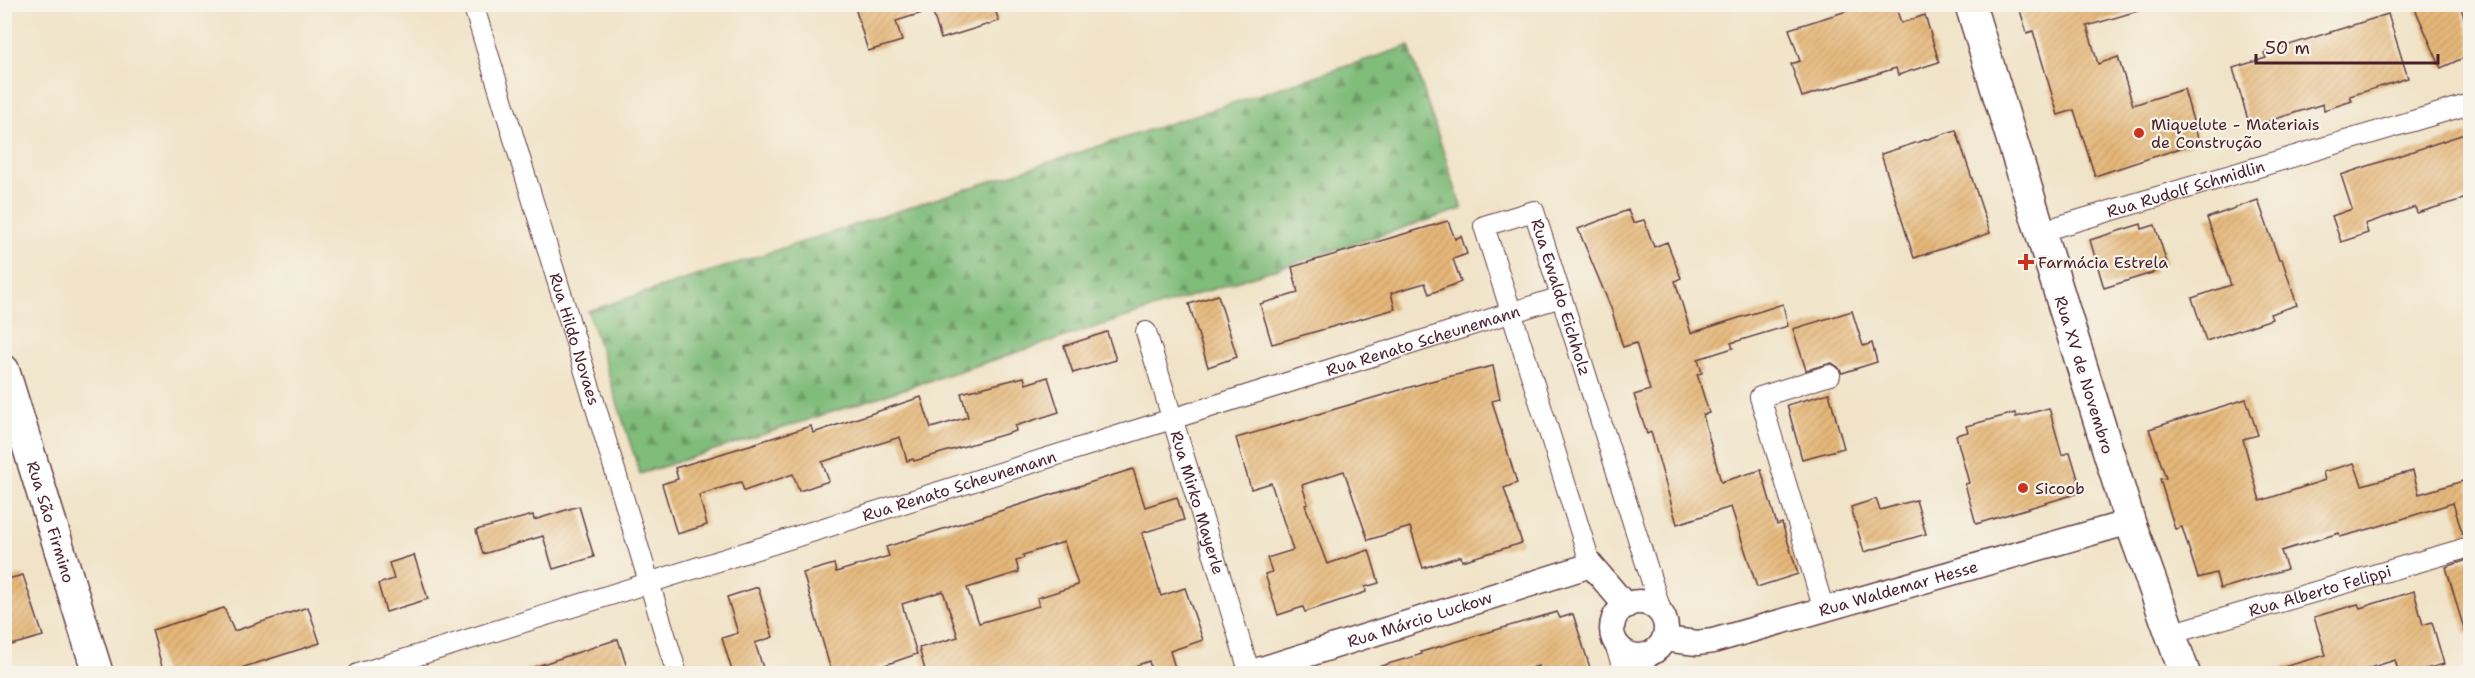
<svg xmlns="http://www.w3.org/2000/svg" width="2475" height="678" font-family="'Shantell Sans',sans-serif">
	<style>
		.forest { fill: url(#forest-firs); stroke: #656e52; stroke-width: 1.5 }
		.building { fill: url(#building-hatch); fill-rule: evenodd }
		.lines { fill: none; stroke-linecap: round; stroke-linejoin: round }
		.minor-casing { stroke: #633c42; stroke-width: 22 }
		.tertiary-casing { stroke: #633c42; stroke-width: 27 }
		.primary-casing { stroke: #633c42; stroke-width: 33 }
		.minor { stroke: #fff; stroke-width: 20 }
		.tertiary { stroke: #fff; stroke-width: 24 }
		.primary { stroke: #fff; stroke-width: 30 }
		.poi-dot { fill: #c8321e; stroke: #f7f3e8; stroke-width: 2 }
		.labels { text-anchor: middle; stroke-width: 4.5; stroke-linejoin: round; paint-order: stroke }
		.poi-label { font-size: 16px; fill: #4a1f2b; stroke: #f7f3e8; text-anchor: start }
		.street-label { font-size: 16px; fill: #4a1f2b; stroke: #f7f3e8 }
	</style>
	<defs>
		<pattern id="forest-firs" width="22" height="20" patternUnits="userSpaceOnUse" patternTransform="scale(1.5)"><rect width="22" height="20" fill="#80bc7a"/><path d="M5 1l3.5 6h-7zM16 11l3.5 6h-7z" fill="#6b9864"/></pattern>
		<pattern id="building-hatch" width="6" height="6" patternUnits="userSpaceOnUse" patternTransform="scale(1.5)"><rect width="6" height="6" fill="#e5b779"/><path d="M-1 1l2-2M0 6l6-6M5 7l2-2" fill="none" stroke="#c69d69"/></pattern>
	</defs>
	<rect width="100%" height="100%" fill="#f7f3e8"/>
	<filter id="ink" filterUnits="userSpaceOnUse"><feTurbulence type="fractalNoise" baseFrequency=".0167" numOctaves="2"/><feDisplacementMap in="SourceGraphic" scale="12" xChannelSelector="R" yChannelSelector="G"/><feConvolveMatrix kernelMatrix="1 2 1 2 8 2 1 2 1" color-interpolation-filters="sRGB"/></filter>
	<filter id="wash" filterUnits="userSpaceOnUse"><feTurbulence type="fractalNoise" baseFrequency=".008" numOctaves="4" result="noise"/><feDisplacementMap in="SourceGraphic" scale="24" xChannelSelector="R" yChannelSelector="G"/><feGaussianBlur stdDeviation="1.35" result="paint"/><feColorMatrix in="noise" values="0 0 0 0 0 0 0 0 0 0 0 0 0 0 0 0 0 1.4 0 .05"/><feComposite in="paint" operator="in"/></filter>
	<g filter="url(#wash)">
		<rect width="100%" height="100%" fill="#f0e3c7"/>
		<!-- forest -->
		<polygon class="forest" points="1409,46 1462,209 640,474 588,311"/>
		<g id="blocks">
			<!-- building -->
			<g class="building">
				<polygon points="854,4 993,4 999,21 941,39 932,10 896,21 902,41 868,51"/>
				<polygon points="1845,4 1895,4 1901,23 1925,15 1939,62 1898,75 1896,68 1802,97 1791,64 1800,61 1789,29 1847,11"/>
				<polygon points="2018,4 2141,4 2141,10 2087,26 2098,64 2118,57 2133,105 2184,89 2199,142 2095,176 2074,110 2058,115 2033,31 2027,33"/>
				<polygon points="2413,4 2460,4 2470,38 2470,55 2441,68"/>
				<polygon points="2388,14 2408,78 2350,96 2352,101 2324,110 2323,104 2250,127 2233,68 2266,58 2264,53"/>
				<polygon points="1956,130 1990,233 1914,258 1881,154"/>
				<polygon points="2470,132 2470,197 2417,213 2415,207 2365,224 2368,233 2341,242 2332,216 2352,209 2341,175"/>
				<polygon points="2258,200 2279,260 2282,259 2297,305 2270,314 2272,319 2206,341 2192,298 2231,285 2207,218"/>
				<polygon points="1628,210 1633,223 1644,220 1654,247 1667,242 1681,278 1675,281 1691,333 1783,304 1788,326 1731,343 1733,348 1698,359 1702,373 1697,374 1709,413 1703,415 1721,482 1761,470 1777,525 1782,523 1798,574 1757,587 1731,507 1677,524 1651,432 1647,434 1634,395 1650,390 1636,343 1623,347 1611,308 1578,229"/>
				<polygon points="1448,221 1455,239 1461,236 1467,254 1453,259 1461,282 1429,294 1425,283 1391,293 1395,309 1272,344 1260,304 1298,293 1292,267"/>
				<polygon points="2141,224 2142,229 2155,225 2167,263 2154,268 2155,272 2104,288 2090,240"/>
				<polygon points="1218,295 1237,357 1208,367 1189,304"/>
				<polygon points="1852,311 1863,346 1872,343 1877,362 1842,373 1838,367 1832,363 1806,370 1793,329"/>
				<polygon points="1107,332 1116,360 1073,373 1064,346"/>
				<polygon points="1493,366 1500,399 1492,401 1517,483 1504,488 1522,543 1462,561 1461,556 1423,568 1410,527 1368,540 1344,471 1302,485 1308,504 1305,505 1327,564 1369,550 1379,583 1365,587 1366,592 1305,612 1303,607 1278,615 1265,574 1272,572 1267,558 1293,550 1271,483 1251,489 1236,438 1431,381"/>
				<polygon points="1024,377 1026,384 1048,377 1059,412 1015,426 1016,431 914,461 913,459 907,461 900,437 822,462 829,481 799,491 793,474 744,491 741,482 724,487 699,495 707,525 677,534 662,484 678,479 675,468 811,426 813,433 921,397 931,428 968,417 961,393"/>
				<polygon points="1829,393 1844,448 1802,459 1787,405"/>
				<polygon points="2246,399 2258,435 2243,439 2260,501 2325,480 2323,472 2354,463 2362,485 2413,471 2419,494 2470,479 2470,535 2463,536 2453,503 2373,528 2340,537 2339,533 2281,551 2287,569 2220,589 2216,573 2198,578 2182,527 2175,529 2160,479 2166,478 2149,429"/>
				<polygon points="2049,408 2062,455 2070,452 2082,492 1976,524 1965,484 1969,483 1956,435 1968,432 1966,426 2015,413 2016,417"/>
				<path d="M 1133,469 L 1145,507 L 1177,497 L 1184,520 L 1142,533 L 1161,596 L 1185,588 L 1203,640 L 1170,651 L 1175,668 L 1152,674 L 1149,661 L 1112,674 L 926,674 L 919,648 L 958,637 L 943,591 L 902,604 L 917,654 L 876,668 L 878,674 L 832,674 L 803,573 L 834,564 L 836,572 L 889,556 L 886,547 ZM 1064,542 L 1078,585 L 1037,598 L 1039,606 L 979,623 L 967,588 L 1019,572 L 1016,561 L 1024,558 L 1023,555 Z"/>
				<polygon points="1876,499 1880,510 1916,500 1926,534 1864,552 1851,507"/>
				<polygon points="579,506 594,557 553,569 543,536 483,554 476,530 533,515 534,520"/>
				<polygon points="414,555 428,599 386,612 378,584 394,579 389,563"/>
				<polygon points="2470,559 2470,633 2465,633 2446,567"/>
				<polygon points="23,575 43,636 4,647 4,580"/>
				<polygon points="758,587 773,637 755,643 765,674 733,674 722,638 738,633 727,597"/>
				<polygon points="2414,591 2423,625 2432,622 2444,664 2407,674 2399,674 2395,660 2351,674 2281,674 2280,668 2326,655 2314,617 2358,604 2360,608"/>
				<polygon points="308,607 320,643 222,674 164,674 152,630 224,608 234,631"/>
				<polygon points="1557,612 1560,618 1573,614 1592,674 1540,674 1538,666 1513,674 1374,674 1374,668 1422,654 1421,652"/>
				<polygon points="618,639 629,674 526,674 525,670"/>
			</g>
		</g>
	</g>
	<g filter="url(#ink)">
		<use href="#blocks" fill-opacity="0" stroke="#633c42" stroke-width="1.5"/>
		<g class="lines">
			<defs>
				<g id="minor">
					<path id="s1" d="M 473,4 L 677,674"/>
					<path id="s2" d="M 2039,232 L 2470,104"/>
					<path id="s3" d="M 1146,332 L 1250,674"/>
					<path id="s4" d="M 1591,565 L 1484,226 L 1534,211 L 1663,617"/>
					<polyline points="1824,610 1760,397 1830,375"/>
					<path id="s5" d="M 2170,634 L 2470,547"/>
					<polyline points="1613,638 1625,674"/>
					<path id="s6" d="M 358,674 L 1561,297"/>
				</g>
				<g id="tertiary">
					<circle cx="1639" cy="629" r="27"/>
					<path id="s7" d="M 1664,639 L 1697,643 L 1713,641 L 2130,522"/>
					<path id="s8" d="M 1246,674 L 1591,565 L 1626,606"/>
				</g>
				<g id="primary">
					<path id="s9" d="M 1970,4 L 2130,522 L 2185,674"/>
					<path id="s10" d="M 4,370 L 98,674"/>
				</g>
			</defs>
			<!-- minor casing -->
			<use href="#minor" class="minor-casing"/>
			<!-- tertiary casing -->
			<use href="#tertiary" class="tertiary-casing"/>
			<!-- primary casing -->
			<use href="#primary" class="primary-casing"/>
			<!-- minor -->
			<use href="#minor" class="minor"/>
			<!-- tertiary -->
			<use href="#tertiary" class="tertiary"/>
			<!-- primary -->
			<use href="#primary" class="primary"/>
		</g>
	</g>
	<!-- markers -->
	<g class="poi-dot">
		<circle cx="2139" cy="133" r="6"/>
		<path d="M2023 253h6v6h6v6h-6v6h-6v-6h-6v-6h6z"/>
		<circle cx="2023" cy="488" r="6"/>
	</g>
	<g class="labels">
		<!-- poi labels -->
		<g class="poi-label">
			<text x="2151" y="130">Miquelute - Materiais<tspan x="2151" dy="18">de Construção</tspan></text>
			<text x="2038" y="268">Farmácia Estrela</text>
			<text x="2035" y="494">Sicoob</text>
		</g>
		<!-- street labels -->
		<g class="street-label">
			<text dy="6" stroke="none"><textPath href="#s2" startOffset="153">Rua Rudolf Schmidlin</textPath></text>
			<text dy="6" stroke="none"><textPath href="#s4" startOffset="498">Rua Ewaldo Eichholz</textPath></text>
			<text dy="6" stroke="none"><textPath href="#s1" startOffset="350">Rua Hildo Novaes</textPath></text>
			<text dy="6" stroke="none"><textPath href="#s6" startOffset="1116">Rua Renato Scheunemann</textPath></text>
			<text dy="6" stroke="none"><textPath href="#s9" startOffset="388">Rua XV de Novembro</textPath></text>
			<text dy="6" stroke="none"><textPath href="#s6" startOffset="630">Rua Renato Scheunemann</textPath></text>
			<text dy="6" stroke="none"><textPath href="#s3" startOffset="178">Rua Mirko Mayerle</textPath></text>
			<text dy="6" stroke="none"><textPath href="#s10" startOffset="159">Rua São Firmino</textPath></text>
			<text dy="6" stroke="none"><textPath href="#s7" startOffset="242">Rua Waldemar Hesse</textPath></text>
			<text dy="6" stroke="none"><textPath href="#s5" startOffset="156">Rua Alberto Felippi</textPath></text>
			<text dy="6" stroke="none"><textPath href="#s8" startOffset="182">Rua Márcio Luckow</textPath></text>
		</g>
	</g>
	<!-- margin -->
	<rect width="2475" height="678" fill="none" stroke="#f7f3e8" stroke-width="24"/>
	<!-- scale -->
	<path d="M2256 54v9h182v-9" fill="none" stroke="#4a1f2b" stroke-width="3"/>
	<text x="2265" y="54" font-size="18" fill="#4a1f2b" stroke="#f7f3e8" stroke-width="4.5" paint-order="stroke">50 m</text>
</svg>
